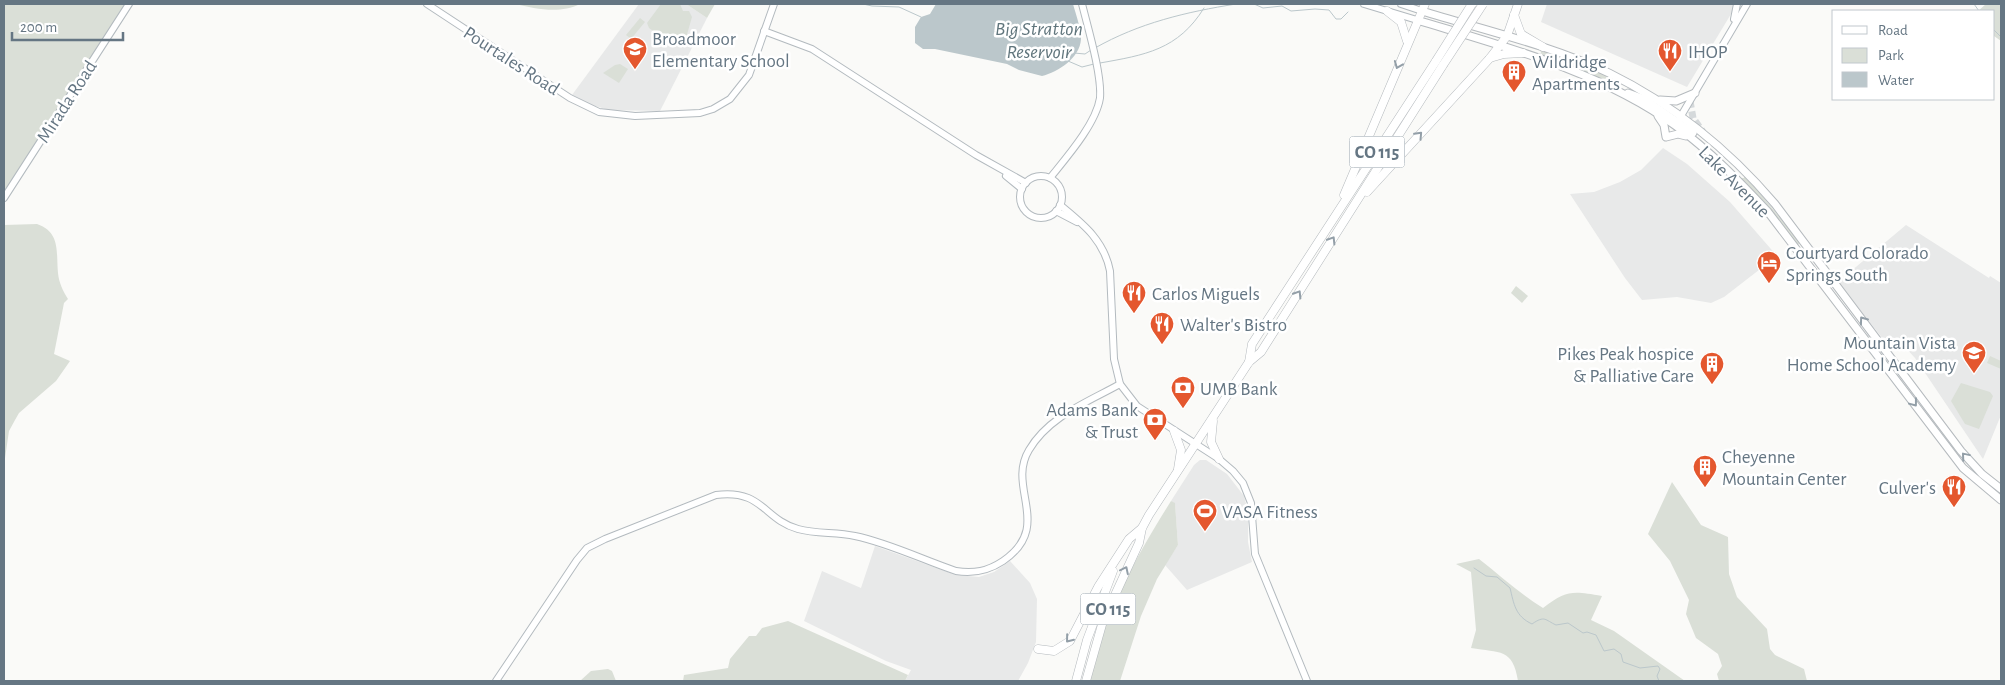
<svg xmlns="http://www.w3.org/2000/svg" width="2005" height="685" font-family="'Alegreya Sans',sans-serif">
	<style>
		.built { fill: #e8e9e9 }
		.green { fill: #dadfd7 }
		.water { fill: #bbc7cb }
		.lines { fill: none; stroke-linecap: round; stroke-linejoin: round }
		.stream { stroke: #bbc7cb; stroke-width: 1 }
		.primary-tunnel { stroke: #d5d9db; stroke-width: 7; stroke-dasharray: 7 3.5; stroke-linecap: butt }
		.secondary-casing { stroke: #b3babf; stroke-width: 8 }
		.primary-casing { stroke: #b5babe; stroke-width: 9 }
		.highway-casing { stroke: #b4b9bd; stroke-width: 9 }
		.secondary { stroke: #fff; stroke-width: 6 }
		.primary { stroke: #fff; stroke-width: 7 }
		.highway { stroke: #fff; stroke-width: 8 }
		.highway-bridge-casing { stroke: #b4b9bd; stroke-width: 9; stroke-linecap: butt }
		.highway-bridge { stroke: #fff; stroke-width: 8 }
		.oneway { stroke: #939fa8 }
		.labels { text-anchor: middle; stroke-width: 5; stroke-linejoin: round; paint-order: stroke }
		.shield { fill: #fff; stroke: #939fa8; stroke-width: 1 }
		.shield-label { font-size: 18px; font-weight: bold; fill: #657683 }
		.poi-label { font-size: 19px; fill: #657683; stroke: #fff; text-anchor: start }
		.street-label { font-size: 19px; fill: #657683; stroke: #fff }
		.water-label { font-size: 20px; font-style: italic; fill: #60757c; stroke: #fff }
	</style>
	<rect width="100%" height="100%" fill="#fafaf8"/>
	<!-- built -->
	<g class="built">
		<polygon points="639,4 686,4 707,18 660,111 609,110 592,105 572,95"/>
		<polygon points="1547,4 1737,4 1687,87 1541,22"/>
		<polygon points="1663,148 1687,164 1730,202 1777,256 1724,297 1711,303 1677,297 1642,300 1625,278 1570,194 1594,192 1620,182 1641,170"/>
		<polygon points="1906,225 1989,278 1990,276 2001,283 2001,415 1983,459 1915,358 1905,347 1899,351 1891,349 1838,282"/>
		<polygon points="1200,460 1206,460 1227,474 1244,496 1248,512 1248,542 1252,562 1187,590 1165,565 1178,545 1175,504 1171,501 1194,465"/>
		<polygon points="875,546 956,575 979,577 994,572 1010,561 1030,583 1037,599 1036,642 1028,663 1018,681 905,681 911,670 886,661 804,621 822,571 861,588"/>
	</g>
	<!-- green -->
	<g class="green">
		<polygon points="4,4 126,4 4,192"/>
		<path d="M 515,4 L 580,4 C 560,14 536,9 515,4 Z"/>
		<polygon points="661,4 680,4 683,11 689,11 692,17 684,45 678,42 676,47 649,28 647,23"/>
		<polygon points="686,4 715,4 707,18"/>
		<polygon points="1986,4 2001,4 2001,41 1994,36 1994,11 1978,11"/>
		<polygon points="640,18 645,22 631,39 626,35"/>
		<polygon points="1540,50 1607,76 1604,81 1538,54 1541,53"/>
		<polygon points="620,64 628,69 619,83 603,73 615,65"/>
		<polygon points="1744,174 1800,242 1798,245 1740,178 1744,178"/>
		<path d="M 37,224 C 61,232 56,253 58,273 C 59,283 63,291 68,299 L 64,303 L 54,354 L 70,361 L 56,381 L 19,413 L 15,420 L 9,431 L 4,465 L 4,225 Z"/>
		<polygon points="1516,286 1528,296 1522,303 1511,293"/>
		<polygon points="1990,356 2001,361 2001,369 1987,363"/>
		<polygon points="1961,383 1990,392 1993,396 1979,429 1965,424 1951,401"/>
		<polygon points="1672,482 1701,525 1728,537 1729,574 1737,597 1767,629 1770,649 1775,655 1804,669 1807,681 1719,681 1717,674 1722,666 1718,654 1696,638 1686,614 1689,600 1670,561 1648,534"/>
		<path d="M 1171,501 L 1175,503 L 1178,545 L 1157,579 L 1141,616 L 1120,681 L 1090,681 C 1103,615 1136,557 1171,501 Z"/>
		<path d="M 1479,559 C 1501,576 1520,594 1543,608 C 1567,590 1572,591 1602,596 L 1591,620 L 1614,631 L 1685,681 L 1518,681 C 1513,648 1500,653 1471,648 L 1476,630 L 1471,572 L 1456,564 Z"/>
		<polygon points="788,621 908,675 905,681 683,681 684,675 728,668 730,659 749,636 756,636 762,628"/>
		<polygon points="608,669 612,671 616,681 580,681 591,671"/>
	</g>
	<!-- water -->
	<path class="water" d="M 936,4 L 1073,4 C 1076,15 1081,28 1081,39 C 1080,58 1058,72 1042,76 L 1019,70 L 1007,64 L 935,49 L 923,49 L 915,43 L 915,27 L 921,17 L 930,14 Z"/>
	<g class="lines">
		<!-- stream -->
		<g class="stream">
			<polyline points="807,4 825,4"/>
			<polyline points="863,4 872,6 899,7 921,17"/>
			<polyline points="1254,4 1263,8 1282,6 1291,11 1315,9 1329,10 1336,19 1341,19 1348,12"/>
			<polyline points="1974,4 1979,11"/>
			<polyline points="1994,30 2001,37"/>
			<path d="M 1095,48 C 1139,23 1186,12 1236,4"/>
			<polyline points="1074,53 1085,54 1091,50"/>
			<polyline points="1068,61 1082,67 1094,64"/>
			<path d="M 1100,63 C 1145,55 1178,50 1204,8"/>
			<path d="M 1474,568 L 1486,576 L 1497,577 L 1510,588 C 1514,604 1515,616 1532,624 C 1545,615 1545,620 1556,625 L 1568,623 L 1583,633 L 1587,632 L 1596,635 L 1604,651 L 1614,649 L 1621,654 L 1623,662 L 1640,668 L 1658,666 L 1660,669 L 1657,676 L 1659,681"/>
			<polyline points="460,681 469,681"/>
		</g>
		<!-- primary-tunnel -->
		<polyline class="primary-tunnel" points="1690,101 1693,118 1703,132"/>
		<defs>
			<g id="secondary">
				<polyline points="427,4 570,98 599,112 635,116 700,113 713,109 730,99 749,75 774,4"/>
				<polyline points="1364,4 1417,20"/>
				<polyline points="1401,4 1422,11"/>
				<polyline points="1734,19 1737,4"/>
				<polyline points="764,31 812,49 976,155 1026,183"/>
				<polyline points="1678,121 1747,4"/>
				<polyline points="1006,176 1022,189"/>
				<circle cx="1041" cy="197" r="21"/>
				<path d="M 1050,178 C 1066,158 1096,124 1100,98 C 1102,75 1088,28 1082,4"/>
				<polyline points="4,198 129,4"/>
				<path d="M 1060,205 C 1083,224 1104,240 1110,271 L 1114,359 L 1120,384 L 1137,406 L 1219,459 L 1233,471 L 1243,483 L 1251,503 L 1255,554 L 1307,681"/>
				<polyline points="1056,211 1077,222"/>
				<path d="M 496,681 L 577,560 L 587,548 L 605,539 L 716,495 C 763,489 763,519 798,529 C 816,534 836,532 855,536 C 889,543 923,560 956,571 C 974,574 988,571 1003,561 C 1054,526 1006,488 1029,450 C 1049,416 1088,402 1120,384"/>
			</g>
			<g id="primary">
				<path d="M 1422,11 C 1484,30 1550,45 1609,73 C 1672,104 1729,150 1775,204 L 1961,451 L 1982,474 L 2001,489"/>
				<path d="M 1417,20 C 1506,47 1600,71 1676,126 C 1710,151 1739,181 1768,212 L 1963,468 L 2001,500"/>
				<polyline points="1628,93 1644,99 1693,133"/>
				<polyline points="1660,100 1676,101 1695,93"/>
				<polyline points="1658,116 1664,125 1666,137 1678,134 1686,136"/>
			</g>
			<g id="highway">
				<polyline points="1387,11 1401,22 1407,41"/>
				<polyline points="1514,15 1521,34 1543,47"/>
				<polyline points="1490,58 1504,54 1523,53"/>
				<polyline points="1367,192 1490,58 1507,36 1518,4"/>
				<polyline points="1344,195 1425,4"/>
				<polyline points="1249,362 1252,344 1436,61"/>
				<polyline points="1213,421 1211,442 1219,459"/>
				<polyline points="1174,431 1181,450 1178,469"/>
				<polyline points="1038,649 1054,651 1070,641 1098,587 1129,539 1142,528"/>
				<polyline points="1076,681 1087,640 1113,571"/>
				<polyline points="1086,681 1103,621 1139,543 1142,528 1149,515 1249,362 1261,352 1443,65"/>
			</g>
		</defs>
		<!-- secondary casing -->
		<use href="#secondary" class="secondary-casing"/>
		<!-- primary casing -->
		<use href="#primary" class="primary-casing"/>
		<!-- highway casing -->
		<use href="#highway" class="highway-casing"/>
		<!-- secondary -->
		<use href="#secondary" class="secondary"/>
		<!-- primary -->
		<use href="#primary" class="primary"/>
		<!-- highway -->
		<use href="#highway" class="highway"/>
		<defs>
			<g id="highway-bridge">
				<polyline points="1436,61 1472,4"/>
				<polyline points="1443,65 1483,4"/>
			</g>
		</defs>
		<!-- highway-bridge casing -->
		<use href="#highway-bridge" class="highway-bridge-casing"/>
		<!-- highway-bridge -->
		<use href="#highway-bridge" class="highway-bridge"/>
	</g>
	<!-- one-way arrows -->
	<defs><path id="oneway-chevron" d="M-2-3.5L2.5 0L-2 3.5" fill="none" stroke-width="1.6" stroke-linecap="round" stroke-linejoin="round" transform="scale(1.25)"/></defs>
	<g class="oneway">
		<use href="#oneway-chevron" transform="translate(1398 65) rotate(112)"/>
		<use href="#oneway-chevron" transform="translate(1419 135) rotate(-47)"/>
		<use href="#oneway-chevron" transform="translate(1332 240) rotate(-58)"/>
		<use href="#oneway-chevron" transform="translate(1298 294) rotate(-58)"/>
		<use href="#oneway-chevron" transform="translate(1863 320) rotate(-126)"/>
		<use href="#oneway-chevron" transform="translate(1914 403) rotate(53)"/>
		<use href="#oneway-chevron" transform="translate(1965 456) rotate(-130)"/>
		<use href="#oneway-chevron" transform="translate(1125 570) rotate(-64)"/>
		<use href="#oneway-chevron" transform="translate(1069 639) rotate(129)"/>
	</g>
	<!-- icons -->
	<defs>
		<symbol id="school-pin" viewBox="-11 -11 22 30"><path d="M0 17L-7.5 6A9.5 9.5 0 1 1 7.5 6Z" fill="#e4572e" stroke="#fff"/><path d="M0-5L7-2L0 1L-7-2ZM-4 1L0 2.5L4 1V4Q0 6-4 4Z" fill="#fff"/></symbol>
		<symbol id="restaurant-pin" viewBox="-11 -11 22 30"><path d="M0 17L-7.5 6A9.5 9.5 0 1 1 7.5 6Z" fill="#e4572e" stroke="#fff"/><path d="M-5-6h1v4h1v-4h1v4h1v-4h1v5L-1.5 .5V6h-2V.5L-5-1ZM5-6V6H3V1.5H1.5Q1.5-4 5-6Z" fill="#fff"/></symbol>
		<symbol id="building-pin" viewBox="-11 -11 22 30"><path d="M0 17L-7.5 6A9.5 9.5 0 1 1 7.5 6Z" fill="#e4572e" stroke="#fff"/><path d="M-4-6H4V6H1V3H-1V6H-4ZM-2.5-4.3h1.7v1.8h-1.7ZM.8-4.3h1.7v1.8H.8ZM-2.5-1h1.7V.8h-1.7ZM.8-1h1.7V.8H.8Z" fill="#fff"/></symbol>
		<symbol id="hotel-pin" viewBox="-11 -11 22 30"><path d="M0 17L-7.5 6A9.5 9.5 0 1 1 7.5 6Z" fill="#e4572e" stroke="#fff"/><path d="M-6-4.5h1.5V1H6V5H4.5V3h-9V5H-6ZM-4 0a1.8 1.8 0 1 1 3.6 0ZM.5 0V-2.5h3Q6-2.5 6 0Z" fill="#fff"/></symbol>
		<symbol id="bank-pin" viewBox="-11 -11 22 30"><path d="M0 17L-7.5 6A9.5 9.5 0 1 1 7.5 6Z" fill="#e4572e" stroke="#fff"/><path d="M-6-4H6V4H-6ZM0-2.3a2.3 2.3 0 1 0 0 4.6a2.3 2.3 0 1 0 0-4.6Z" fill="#fff"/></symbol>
		<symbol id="stadium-pin" viewBox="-11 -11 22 30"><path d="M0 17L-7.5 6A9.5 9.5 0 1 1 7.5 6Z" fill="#e4572e" stroke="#fff"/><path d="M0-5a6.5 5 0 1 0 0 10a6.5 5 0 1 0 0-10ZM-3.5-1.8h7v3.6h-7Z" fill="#fff"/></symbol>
	</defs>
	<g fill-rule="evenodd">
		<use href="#school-pin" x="621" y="35" width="28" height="38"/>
		<use href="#restaurant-pin" x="1656" y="37" width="28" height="38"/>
		<use href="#building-pin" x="1500" y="58" width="28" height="38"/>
		<use href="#hotel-pin" x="1755" y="249" width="28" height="38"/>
		<use href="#restaurant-pin" x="1120" y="279" width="28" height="38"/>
		<use href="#restaurant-pin" x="1148" y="310" width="28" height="38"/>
		<use href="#school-pin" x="1960" y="339" width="28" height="38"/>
		<use href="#building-pin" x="1698" y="350" width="28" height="38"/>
		<use href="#bank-pin" x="1169" y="374" width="28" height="38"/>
		<use href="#bank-pin" x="1141" y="406" width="28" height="38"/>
		<use href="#building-pin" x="1691" y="453" width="28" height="38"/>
		<use href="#restaurant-pin" x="1940" y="473" width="28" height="38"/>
		<use href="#stadium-pin" x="1191" y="497" width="28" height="38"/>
	</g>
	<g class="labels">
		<!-- shield labels -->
		<g class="shield">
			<rect x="1349.5" y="136.5" width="55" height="31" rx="4"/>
			<rect x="1080.5" y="593.5" width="55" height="31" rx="4"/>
		</g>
		<g class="shield-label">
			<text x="1377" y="158">CO 115</text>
			<text x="1108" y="615">CO 115</text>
		</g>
		<!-- poi labels -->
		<g class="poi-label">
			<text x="652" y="45">Broadmoor<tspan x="652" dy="22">Elementary School</tspan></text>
			<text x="1688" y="58">IHOP</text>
			<text x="1532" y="68">Wildridge<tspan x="1532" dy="22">Apartments</tspan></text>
			<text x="1786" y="259">Courtyard Colorado<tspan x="1786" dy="22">Springs South</tspan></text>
			<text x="1152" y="300">Carlos Miguels</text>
			<text x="1180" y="331">Walter's Bistro</text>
			<text x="1956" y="349" text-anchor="end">Mountain Vista<tspan x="1956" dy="22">Home School Academy</tspan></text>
			<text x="1694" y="360" text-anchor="end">Pikes Peak hospice<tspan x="1694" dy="22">&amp; Palliative Care</tspan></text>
			<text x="1200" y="395">UMB Bank</text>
			<text x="1138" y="416" text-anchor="end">Adams Bank<tspan x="1138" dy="22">&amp; Trust</tspan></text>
			<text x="1722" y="463">Cheyenne<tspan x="1722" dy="22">Mountain Center</tspan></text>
			<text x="1936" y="494" text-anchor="end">Culver's</text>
			<text x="1222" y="518">VASA Fitness</text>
		</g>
		<!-- street labels -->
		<g class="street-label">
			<text transform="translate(512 60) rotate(33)" y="7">Pourtales Road</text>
			<text transform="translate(66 101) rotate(-57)" y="7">Mirada Road</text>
			<text transform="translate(1735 181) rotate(45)" y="7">Lake Avenue</text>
		</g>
		<!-- water labels -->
		<g class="water-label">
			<text x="1039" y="35">Big Stratton<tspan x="1039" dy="23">Reservoir</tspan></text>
		</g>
	</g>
	<!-- border -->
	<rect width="2005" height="685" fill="none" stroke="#657683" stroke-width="10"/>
	<!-- legend -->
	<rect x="1832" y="10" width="162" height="90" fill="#ffffff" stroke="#c1c8cd"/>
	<rect x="1842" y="26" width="25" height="8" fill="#ffffff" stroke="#c1c8cd"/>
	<text x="1878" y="35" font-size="15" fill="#657683">Road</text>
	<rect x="1842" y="48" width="25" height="15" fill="#dadfd7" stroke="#c1c8cd"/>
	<text x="1878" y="60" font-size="15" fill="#657683">Park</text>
	<rect x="1842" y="72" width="25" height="15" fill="#bbc7cb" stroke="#c1c8cd"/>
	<text x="1878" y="85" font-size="15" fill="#657683">Water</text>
	<!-- scale -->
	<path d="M12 32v8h111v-8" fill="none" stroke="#657683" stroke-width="2.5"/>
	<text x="20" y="32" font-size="15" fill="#657683" stroke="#ffffff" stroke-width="4" paint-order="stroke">200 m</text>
</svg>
